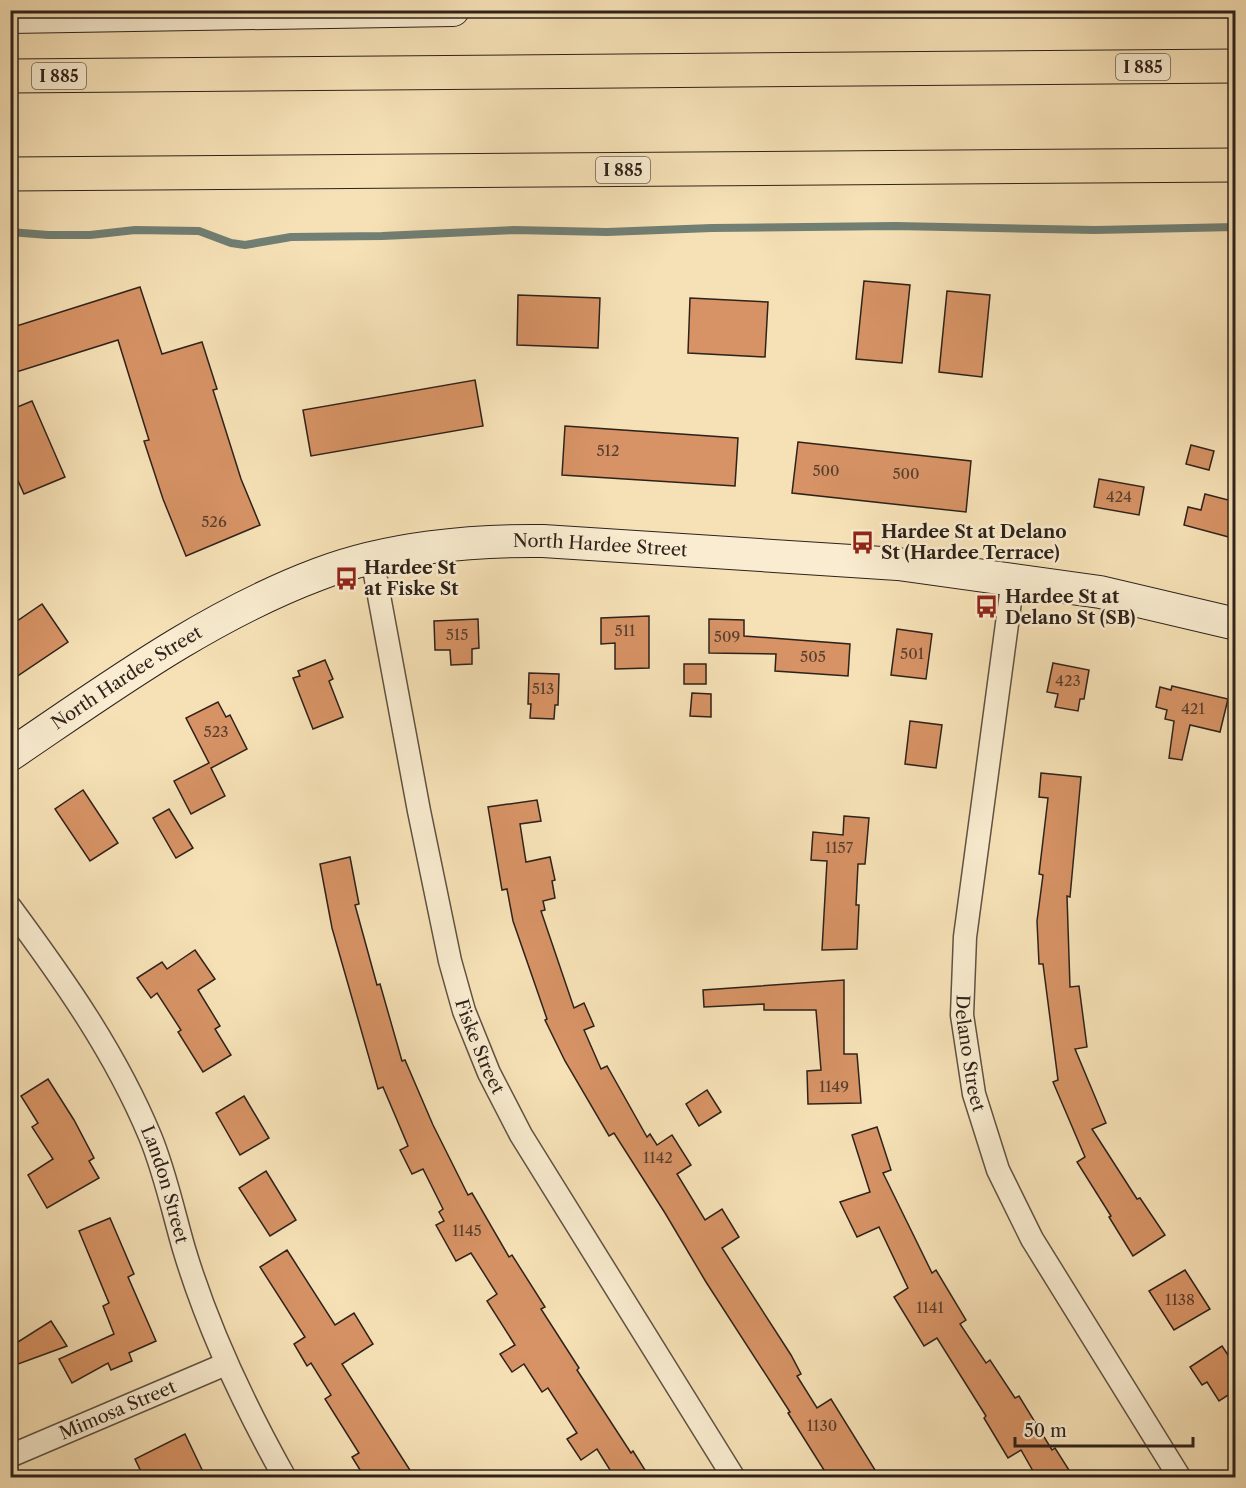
<svg xmlns="http://www.w3.org/2000/svg" width="1246" height="1488" font-family="'Libre Caslon Text',serif">
	<style>
		.lines { fill: none; stroke-linecap: round; stroke-linejoin: round }
		.stream { stroke: #717f74; stroke-width: 8 }
		.building { fill: #d79365; stroke: #2e221b; stroke-width: 1.5 }
		.street-casing { stroke: #605242; stroke-width: 25 }
		.secondary-casing { stroke: #2e221b; stroke-width: 34 }
		.highway-casing { stroke: #2e221b; stroke-width: 35 }
		.street { stroke: #f9ecd0; stroke-width: 22 }
		.secondary { stroke: #f9ecd0; stroke-width: 32 }
		.highway { stroke: #f6e1b6; stroke-width: 33 }
		.labels { text-anchor: middle; stroke-width: 5; stroke-linejoin: round; paint-order: stroke }
		.number-label { font-size: 15px; fill: #583e2e }
		.shield { fill: #f9ecd0; stroke: #6b5f51; stroke-width: 1.5 }
		.shield-label { font-size: 16px; font-weight: bold; fill: #2e221b }
		.poi-label { font-size: 18px; font-weight: bold; fill: #2e221b; stroke: #f9ecd0; text-anchor: start }
		.street-label { font-size: 18px; fill: #2e221b; stroke: #f9ecd0 }
	</style>
	<rect width="100%" height="100%" fill="#f6e1b6"/>
	<filter id="stains"><feTurbulence type="fractalNoise" baseFrequency=".00333" numOctaves="4"/><feColorMatrix values="0 0 0 0 .2 0 0 0 0 .09 0 0 0 0 .02 0 0 0 .5 -.17"/></filter>
	<radialGradient id="worn" r=".72"><stop offset=".6" stop-color="#630" stop-opacity="0"/><stop offset="1" stop-color="#630" stop-opacity=".3"/></radialGradient>
	<g class="lines">
		<!-- stream -->
		<polyline class="stream" points="10,232 48,235 90,235 135,230 199,231 231,243 245,245 291,237 382,236 514,230 607,232 712,228 896,226 1095,230 1236,227"/>
	</g>
	<!-- building -->
	<g class="building">
		<polygon points="864,281 910,285 902,363 856,359"/>
		<polygon points="140,287 162,354 202,342 217,389 213,390 241,479 260,525 186,556 163,499 144,441 149,440 118,340 10,374 10,328"/>
		<polygon points="947,291 990,295 982,377 939,372"/>
		<polygon points="518,295 600,298 598,348 517,345"/>
		<polygon points="690,298 768,302 765,357 688,353"/>
		<polygon points="475,380 483,426 311,456 303,410"/>
		<polygon points="32,401 65,477 24,494 10,463 10,410"/>
		<polygon points="565,426 738,438 735,486 562,475"/>
		<polygon points="798,442 971,461 966,512 792,493"/>
		<polygon points="1191,445 1214,451 1209,470 1186,464"/>
		<polygon points="1099,479 1144,487 1139,515 1094,507"/>
		<polygon points="1205,494 1236,502 1236,539 1184,525 1188,507 1201,510"/>
		<polygon points="42,604 68,642 10,681 10,626"/>
		<polygon points="649,616 649,668 615,669 615,643 601,644 601,618"/>
		<polygon points="478,619 479,648 472,649 472,664 451,665 450,650 435,650 434,621"/>
		<polygon points="709,619 744,620 744,636 850,644 848,676 775,671 776,654 709,653"/>
		<polygon points="897,629 932,634 926,679 891,675"/>
		<polygon points="325,660 333,679 329,681 343,717 313,729 293,678 300,676 298,671"/>
		<polygon points="1053,663 1089,670 1084,699 1080,699 1078,711 1055,707 1058,694 1047,692"/>
		<rect x="684" y="664" width="22" height="20"/>
		<polygon points="529,673 559,674 558,705 555,705 554,719 530,718 531,704 528,704"/>
		<polygon points="1172,686 1228,699 1220,732 1190,725 1182,760 1169,758 1174,721 1165,719 1167,710 1156,707 1160,687 1171,690"/>
		<polygon points="692,693 711,694 711,717 690,716"/>
		<polygon points="218,702 226,717 230,715 247,749 211,768 225,796 191,814 174,781 209,763 186,718"/>
		<polygon points="910,721 942,725 936,768 905,764"/>
		<polygon points="1041,773 1081,777 1070,897 1067,896 1070,987 1079,986 1087,1047 1075,1049 1106,1123 1092,1129 1137,1199 1140,1198 1165,1235 1133,1256 1109,1217 1111,1216 1077,1162 1085,1157 1053,1082 1058,1080 1043,964 1039,964 1037,921 1043,875 1039,874 1048,798 1039,797"/>
		<polygon points="83,790 118,843 90,861 55,809"/>
		<polygon points="537,800 541,821 520,824 526,862 550,857 555,880 552,881 555,898 543,901 545,910 541,911 574,1008 584,1003 594,1026 584,1030 601,1069 607,1066 647,1137 650,1134 657,1145 672,1135 691,1165 677,1174 705,1220 722,1209 739,1237 722,1248 791,1355 801,1374 797,1376 817,1408 831,1399 880,1478 829,1478 788,1413 790,1412 706,1282 665,1213 614,1133 609,1136 565,1061 545,1020 547,1019 513,921 507,889 502,890 488,807"/>
		<polygon points="169,809 193,848 176,858 153,818"/>
		<polygon points="844,816 869,818 865,864 858,864 856,905 859,905 857,949 822,950 827,861 811,860 813,832 843,835"/>
		<polygon points="350,857 359,904 355,905 377,985 380,984 402,1061 405,1060 433,1125 468,1195 472,1193 509,1257 512,1255 545,1307 541,1309 579,1368 577,1370 631,1453 633,1451 650,1478 615,1478 597,1449 581,1460 567,1439 577,1433 548,1388 542,1392 524,1364 512,1372 500,1354 515,1345 487,1301 497,1294 471,1253 456,1261 436,1225 444,1221 439,1212 443,1209 423,1169 412,1174 400,1150 408,1146 383,1087 378,1089 332,928 320,864"/>
		<polygon points="195,950 215,979 198,990 220,1026 215,1029 231,1055 203,1072 178,1032 181,1030 157,993 151,998 137,978 162,962 167,969"/>
		<polygon points="844,980 844,1054 857,1054 861,1103 808,1104 807,1071 821,1070 816,1010 764,1010 764,1004 704,1007 703,990"/>
		<polygon points="48,1079 74,1120 94,1158 89,1161 99,1178 47,1208 28,1175 53,1159 32,1127 38,1123 21,1096"/>
		<polygon points="707,1090 721,1112 699,1126 686,1104"/>
		<polygon points="244,1096 269,1138 240,1155 216,1113"/>
		<polygon points="877,1127 891,1170 883,1173 932,1273 936,1270 966,1320 960,1324 986,1363 990,1360 1015,1398 1019,1396 1052,1450 1055,1448 1074,1478 1037,1478 1021,1450 1008,1458 984,1418 986,1416 937,1338 924,1346 894,1297 908,1288 879,1227 857,1237 840,1202 870,1192 852,1135"/>
		<polygon points="266,1171 296,1220 270,1236 239,1188"/>
		<polygon points="110,1218 134,1274 128,1277 156,1341 129,1353 132,1361 111,1370 108,1363 72,1383 59,1359 114,1334 103,1306 109,1303 79,1231"/>
		<polygon points="287,1250 335,1325 354,1313 373,1344 342,1364 415,1478 365,1478 352,1457 359,1453 325,1399 331,1395 311,1363 307,1366 294,1344 305,1337 260,1267"/>
		<polygon points="1185,1270 1210,1309 1174,1330 1149,1291"/>
		<polygon points="51,1321 67,1346 10,1367 10,1347"/>
		<polygon points="1222,1346 1236,1367 1236,1390 1219,1401 1207,1382 1202,1385 1190,1367"/>
		<polygon points="185,1434 206,1478 144,1478 135,1459"/>
	</g>
	<g class="lines">
		<defs>
			<g id="street">
				<path id="s1" d="M 372,558 L 419,811 L 450,961 L 464,1011 L 489,1073 L 521,1135 L 734,1478"/>
				<path id="s2" d="M 1013,579 L 965,937 L 962,1015 L 974,1094 L 998,1170 L 1032,1239 L 1180,1478"/>
				<path id="s3" d="M 10,907 C 64,980 115,1052 150,1136 C 165,1172 173,1211 184,1249 C 208,1329 244,1405 285,1478"/>
				<path id="s4" d="M 10,1456 L 226,1364"/>
			</g>
			<g id="secondary">
				<polyline points="10,17 453,10"/>
				<path id="s5" d="M 10,755 C 109,688 207,616 319,574 C 387,548 471,540 543,541 L 898,564 L 1100,592 L 1236,624"/>
			</g>
			<g id="highway">
				<polyline points="10,76 1236,66"/>
				<polyline points="10,174 1236,165"/>
			</g>
		</defs>
		<!-- street casing -->
		<use href="#street" class="street-casing"/>
		<!-- secondary casing -->
		<use href="#secondary" class="secondary-casing"/>
		<!-- highway casing -->
		<use href="#highway" class="highway-casing"/>
		<!-- street -->
		<use href="#street" class="street"/>
		<!-- secondary -->
		<use href="#secondary" class="secondary"/>
		<!-- highway -->
		<use href="#highway" class="highway"/>
	</g>
	<!-- icons -->
	<defs>
		<symbol id="bus-bare" viewBox="-9 -9 18 18"><path d="M-5-6H5V4H4V6H2V4H-2V6H-4V4H-5ZM-3.5-4V0h7V-4ZM-3.5 1.2v1.5H-2V1.2ZM2 1.2v1.5H3.5V1.2Z" fill="#8f2418" stroke="#f9ecd0" stroke-width="2.5" paint-order="stroke"/></symbol>
	</defs>
	<g fill-rule="evenodd">
		<use href="#bus-bare" x="846" y="526" width="33" height="33"/>
		<use href="#bus-bare" x="330" y="562" width="33" height="33"/>
		<use href="#bus-bare" x="970" y="590" width="33" height="33"/>
	</g>
	<g class="labels">
		<!-- number labels -->
		<g class="number-label">
			<text x="608" y="456">512</text>
			<text x="826" y="476">500</text>
			<text x="906" y="479">500</text>
			<text x="1119" y="502">424</text>
			<text x="214" y="527">526</text>
			<text x="625" y="636">511</text>
			<text x="457" y="640">515</text>
			<text x="727" y="642">509</text>
			<text x="912" y="659">501</text>
			<text x="813" y="662">505</text>
			<text x="1068" y="686">423</text>
			<text x="543" y="694">513</text>
			<text x="1193" y="714">421</text>
			<text x="216" y="737">523</text>
			<text x="839" y="853">1157</text>
			<text x="834" y="1092">1149</text>
			<text x="658" y="1163">1142</text>
			<text x="467" y="1236">1145</text>
			<text x="1180" y="1305">1138</text>
			<text x="930" y="1313">1141</text>
			<text x="822" y="1431">1130</text>
		</g>
		<!-- shield labels -->
		<g class="shield">
			<rect x="1116" y="54" width="54" height="26" rx="4.5"/>
			<rect x="32" y="63" width="54" height="26" rx="4.5"/>
			<rect x="596" y="157" width="54" height="26" rx="4.5"/>
		</g>
		<g class="shield-label">
			<text x="1143" y="73">I 885</text>
			<text x="59" y="82">I 885</text>
			<text x="623" y="176">I 885</text>
		</g>
		<!-- poi labels -->
		<g class="poi-label">
			<text x="881" y="538">Hardee St at Delano<tspan x="881" dy="21">St (Hardee Terrace)</tspan></text>
			<text x="364" y="574">Hardee St<tspan x="364" dy="21">at Fiske St</tspan></text>
			<text x="1005" y="603">Hardee St at<tspan x="1005" dy="21">Delano St (SB)</tspan></text>
		</g>
		<!-- street labels -->
		<g class="street-label">
			<text dy="6" stroke="none"><textPath href="#s5" startOffset="644">North Hardee Street</textPath></text>
			<text dy="6" stroke="none"><textPath href="#s5" startOffset="140">North Hardee Street</textPath></text>
			<text dy="6" stroke="none"><textPath href="#s1" startOffset="501">Fiske Street</textPath></text>
			<text dy="6" stroke="none"><textPath href="#s2" startOffset="478">Delano Street</textPath></text>
			<text dy="6" stroke="none"><textPath href="#s3" startOffset="320">Landon Street</textPath></text>
			<text dy="6" stroke="none"><textPath href="#s4" startOffset="117">Mimosa Street</textPath></text>
		</g>
	</g>
	<!-- margin -->
	<rect width="1246" height="1488" fill="none" stroke="#f6e1b6" stroke-width="36"/>
	<rect x="12" y="12" width="1222" height="1464" fill="none" stroke="#2e221b" stroke-width="3"/>
	<rect x="18" y="18" width="1210" height="1452" fill="none" stroke="#2e221b" stroke-width="1.5"/>
	<!-- scale -->
	<path d="M1015 1437v9h178v-9" fill="none" stroke="#2e221b" stroke-width="3"/>
	<text x="1024" y="1437" font-size="18" fill="#2e221b" stroke="#f9ecd0" stroke-width="4.5" paint-order="stroke">50 m</text>
	<rect width="100%" height="100%" filter="url(#stains)"/>
	<rect width="100%" height="100%" fill="url(#worn)"/>
</svg>
